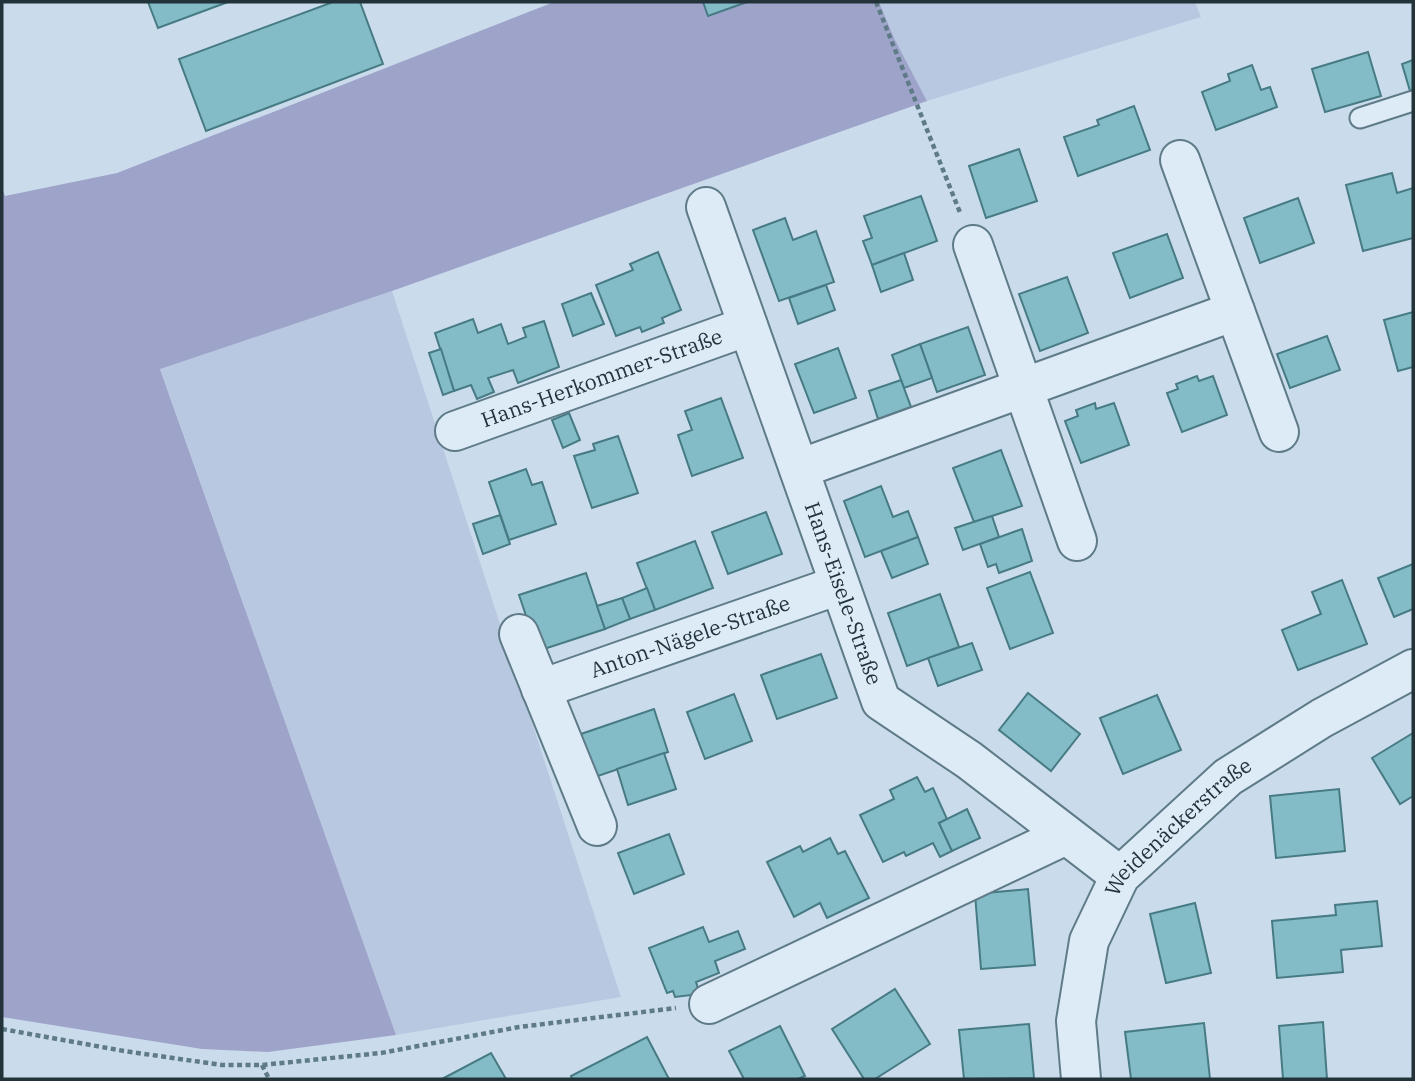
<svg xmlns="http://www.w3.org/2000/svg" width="1415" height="1081" font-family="'IBM Plex Serif',serif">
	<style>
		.farmland { fill: #b8c8e1 }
		.green { fill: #9ea3c9 }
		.building { fill: #83bbc7; stroke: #477b84; stroke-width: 2 }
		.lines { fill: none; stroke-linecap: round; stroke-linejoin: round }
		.service-casing { stroke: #5f7b87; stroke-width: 23 }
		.minor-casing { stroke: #5f7b87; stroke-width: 42 }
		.path { stroke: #5f7b87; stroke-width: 4.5; stroke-dasharray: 5 3.5; stroke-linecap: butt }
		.service { stroke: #ddebf7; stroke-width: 19 }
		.minor { stroke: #ddebf7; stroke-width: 38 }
		.labels { text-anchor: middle; stroke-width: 5; stroke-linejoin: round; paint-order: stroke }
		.street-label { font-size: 21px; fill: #223339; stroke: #d9e7f3 }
	</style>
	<rect width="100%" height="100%" fill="#cadcec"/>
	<!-- farmland -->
	<g class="farmland">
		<polygon points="879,2 1195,2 1201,17 927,101 894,38"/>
		<polygon points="392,291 621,997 396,1035 160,368"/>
	</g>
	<!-- green -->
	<polygon class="green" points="554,2 879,2 894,38 927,101 392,291 160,369 396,1035 268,1052 202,1049 2,1017 2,188 5,196 117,173"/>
	<!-- building -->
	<g class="building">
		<polygon points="148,2 228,2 158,28"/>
		<polygon points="333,2 360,2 383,64 206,131 179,59"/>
		<polygon points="703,2 747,2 708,16"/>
		<polygon points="1368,52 1381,96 1325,112 1312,69"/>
		<polygon points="1413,60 1413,90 1410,91 1402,64"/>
		<polygon points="1252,65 1261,90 1270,87 1277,107 1216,130 1202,92 1230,81 1228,74"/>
		<polygon points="1134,106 1150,150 1078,176 1064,137 1099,125 1097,120"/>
		<polygon points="1019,149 1037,201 986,218 969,166"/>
		<polygon points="1392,173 1397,193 1413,188 1413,238 1363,251 1346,185"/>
		<polygon points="921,196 937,241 872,265 863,241 872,238 864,216"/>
		<polygon points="1298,198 1314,243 1260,263 1244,218"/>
		<polygon points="785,218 793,240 816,231 834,282 779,301 753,230"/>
		<polygon points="1167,234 1183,278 1130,298 1113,253"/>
		<polygon points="658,252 681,310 662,318 664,323 642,332 640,327 616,336 596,285 633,270 630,264"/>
		<polygon points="904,253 913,280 881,292 872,265"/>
		<polygon points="1067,277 1088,333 1040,351 1019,294"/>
		<polygon points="826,285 835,310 798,324 789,298"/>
		<polygon points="591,293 604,324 573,336 562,304"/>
		<polygon points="1413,312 1413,367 1398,371 1384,320"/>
		<polygon points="473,319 478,333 501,324 508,344 526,337 523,328 544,321 559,367 518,383 513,370 488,378 494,392 477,399 471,385 454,391 435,333"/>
		<polygon points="968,327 985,375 937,392 920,344"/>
		<polygon points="1327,336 1340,370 1290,388 1277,354"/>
		<polygon points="920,344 932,378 904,388 892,355"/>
		<polygon points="838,348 856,398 814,413 795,364"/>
		<polygon points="441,349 454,391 443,395 429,353"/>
		<polygon points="1197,376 1199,381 1213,376 1227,415 1182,432 1167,393 1178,389 1176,384"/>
		<polygon points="901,380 911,407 878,419 869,391"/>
		<polygon points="721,398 743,458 692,476 678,435 692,430 685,411"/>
		<polygon points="1095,403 1096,409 1114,403 1129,445 1081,463 1065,421 1078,416 1076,410"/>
		<polygon points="569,413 580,440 563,448 552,420"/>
		<polygon points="618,436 638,493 592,508 574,456 595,450 593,444"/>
		<polygon points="1001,450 1022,506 974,522 953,468"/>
		<polygon points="526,469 532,485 542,482 556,524 509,540 489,482"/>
		<polygon points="881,486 893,517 908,511 918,537 865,557 844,501"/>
		<polygon points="766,512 782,554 728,574 712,532"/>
		<polygon points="500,515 510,544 483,554 473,524"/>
		<polygon points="992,516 999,537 963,550 955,528"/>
		<polygon points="1022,529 1032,561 999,573 996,564 988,567 980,544"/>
		<polygon points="918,537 928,564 892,578 881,551"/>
		<polygon points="695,541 713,588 655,610 637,563"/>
		<polygon points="1413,564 1413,609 1394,617 1378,578"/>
		<polygon points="1030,572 1053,633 1010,649 987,588"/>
		<polygon points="586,573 605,629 538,651 519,595"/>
		<polygon points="1342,580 1367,644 1298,670 1282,630 1321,614 1312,592"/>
		<polygon points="647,588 655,610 630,619 622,598"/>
		<polygon points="940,594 959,647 907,666 888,613"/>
		<polygon points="622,598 630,619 605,629 597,606"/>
		<polygon points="972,643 982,670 938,686 928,658"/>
		<polygon points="821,654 837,698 777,719 761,675"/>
		<polygon points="1028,693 1080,734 1051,771 999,730"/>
		<polygon points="734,694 752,741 705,759 687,712"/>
		<polygon points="1157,695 1181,750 1123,774 1100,718"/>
		<polygon points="654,709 668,752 595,777 581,734"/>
		<polygon points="1413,733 1413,796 1400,804 1372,758"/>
		<polygon points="664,753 676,789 628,805 617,769"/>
		<polygon points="917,777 925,792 933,788 947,819 939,823 952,851 940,857 933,843 906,856 904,852 883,862 860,815 894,799 890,790"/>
		<polygon points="1339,789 1345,851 1276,858 1270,796"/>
		<polygon points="967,809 980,838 952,851 939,823"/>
		<polygon points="669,834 684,874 634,894 618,853"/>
		<polygon points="830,838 838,854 845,851 869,898 827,918 820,903 794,917 767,862 800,846 803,852"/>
		<polygon points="1028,889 1035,965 981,969 975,894"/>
		<polygon points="1377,901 1382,946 1341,950 1343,972 1277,978 1272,921 1336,915 1335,905"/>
		<polygon points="1195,903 1211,973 1166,983 1150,914"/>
		<polygon points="703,927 709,942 738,931 745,949 715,961 719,973 696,982 700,994 675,997 673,991 667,993 649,948"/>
		<polygon points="895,989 930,1044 875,1079 864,1079 832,1029"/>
		<polygon points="1323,1022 1327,1079 1283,1079 1279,1026"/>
		<polygon points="1204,1023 1210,1079 1131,1079 1125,1032"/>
		<polygon points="1029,1024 1034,1078 964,1079 959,1030"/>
		<polygon points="780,1026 805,1076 798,1079 744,1079 729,1051"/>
		<polygon points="647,1037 669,1079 572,1079 571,1076"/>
		<polygon points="491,1053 506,1079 442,1079"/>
	</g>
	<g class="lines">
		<defs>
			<polyline id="service" points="1360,118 1413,101"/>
			<g id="minor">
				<polyline points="1180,160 1279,432"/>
				<path id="s1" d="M 706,207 L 881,701 L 969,760 L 1120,876"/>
				<polyline points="973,245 1077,541"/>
				<path id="s2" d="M 455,431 L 748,326"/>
				<polyline points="799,469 1235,311"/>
				<polyline points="519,634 597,826"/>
				<path id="s3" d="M 541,689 L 839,585"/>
				<polyline points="709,1004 1066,835"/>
				<path id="s4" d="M 1081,1079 L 1076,1021 L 1089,941 L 1120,876 L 1228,777 L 1322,718 L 1413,669"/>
			</g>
		</defs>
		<!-- service casing -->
		<use href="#service" class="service-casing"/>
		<!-- minor casing -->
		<use href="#minor" class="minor-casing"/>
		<!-- path -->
		<g class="path">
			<polyline points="876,2 961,215"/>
			<polyline points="2,1029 124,1051 222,1065 262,1065 381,1053 519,1027 676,1008"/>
			<polyline points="262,1065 269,1079"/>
		</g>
		<!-- service -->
		<use href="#service" class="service"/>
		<!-- minor -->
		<use href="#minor" class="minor"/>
	</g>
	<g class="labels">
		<!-- street labels -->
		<g class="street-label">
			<text dy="7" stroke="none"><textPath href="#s2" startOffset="156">Hans-Herkommer-Straße</textPath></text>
			<text dy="7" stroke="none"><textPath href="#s1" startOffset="410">Hans-Eisele-Straße</textPath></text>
			<text dy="7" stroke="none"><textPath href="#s3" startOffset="158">Anton-Nägele-Straße</textPath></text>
			<text dy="7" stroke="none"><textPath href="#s4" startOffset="287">Weidenäckerstraße</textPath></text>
		</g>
	</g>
	<!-- border -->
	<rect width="1415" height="1081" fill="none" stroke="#223339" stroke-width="7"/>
</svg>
